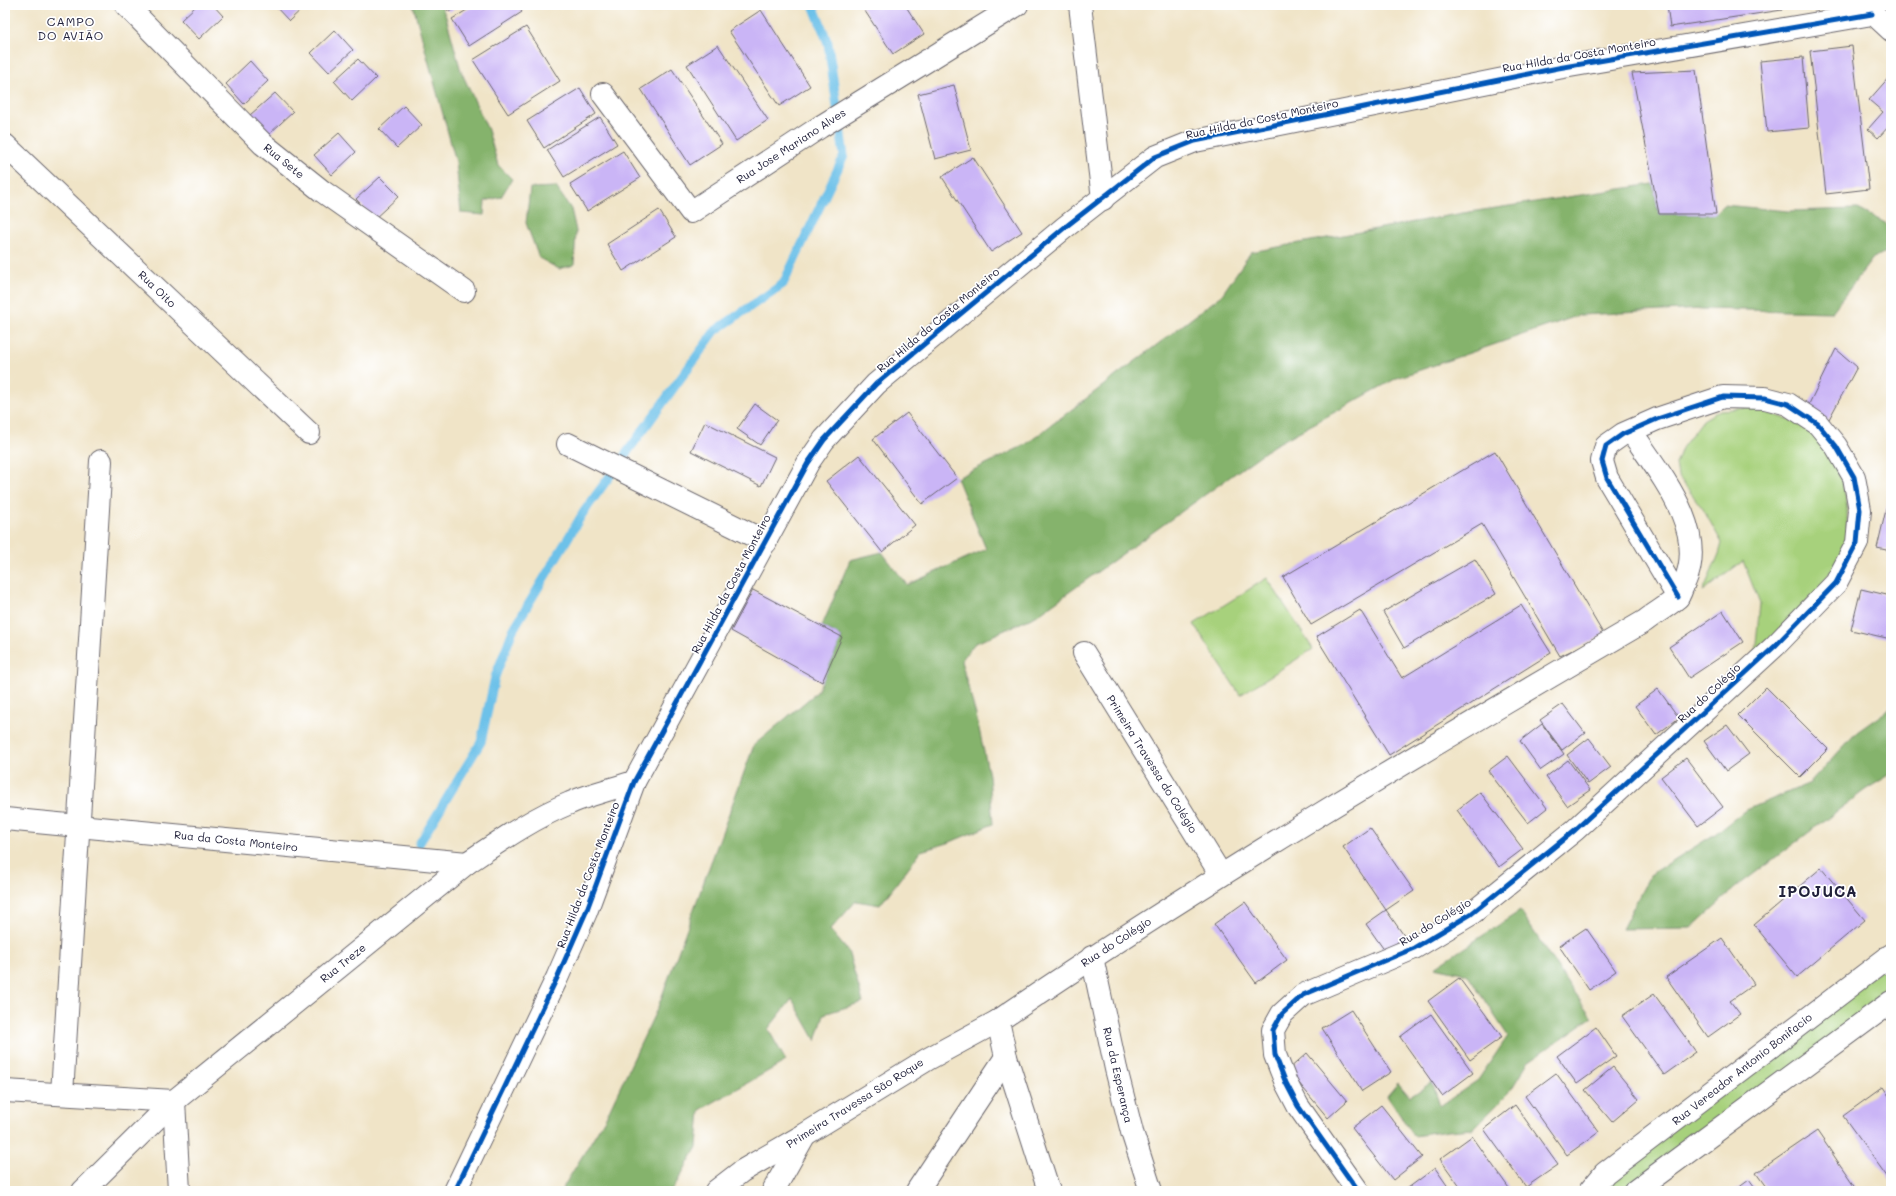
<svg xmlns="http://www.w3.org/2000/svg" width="1896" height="1196" font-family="Mali,sans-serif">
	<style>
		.green { fill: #a7d17c; stroke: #647a5c }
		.forest { fill: #85b36c; stroke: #546a54 }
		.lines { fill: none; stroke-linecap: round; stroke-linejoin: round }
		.stream { stroke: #6dc1e9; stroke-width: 9 }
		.building { fill: #cab5f6 }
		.minor-casing { stroke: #6a666c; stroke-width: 24 }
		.minor { stroke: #fff; stroke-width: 22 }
		.cycleway-casing { stroke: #fff; stroke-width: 8 }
		.cycleway { stroke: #0057b8; stroke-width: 5 }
		.labels { text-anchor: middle; stroke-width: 3.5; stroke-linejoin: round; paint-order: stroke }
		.street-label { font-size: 11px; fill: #22223b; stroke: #fff }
		.neighbourhood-label { font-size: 12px; letter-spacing: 1px; fill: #22223b; stroke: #fff }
		.district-label { font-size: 15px; font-weight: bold; letter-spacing: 1px; fill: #22223b; stroke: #fff }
	</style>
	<rect width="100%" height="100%" fill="#fff"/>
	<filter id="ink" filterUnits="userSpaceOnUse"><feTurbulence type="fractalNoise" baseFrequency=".025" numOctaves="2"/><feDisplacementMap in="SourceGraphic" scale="8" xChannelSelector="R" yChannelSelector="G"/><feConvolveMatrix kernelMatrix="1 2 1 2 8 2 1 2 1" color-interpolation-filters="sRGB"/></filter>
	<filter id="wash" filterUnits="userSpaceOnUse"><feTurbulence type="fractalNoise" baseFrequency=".012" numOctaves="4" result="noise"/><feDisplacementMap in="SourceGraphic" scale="16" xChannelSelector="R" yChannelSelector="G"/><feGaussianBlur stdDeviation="0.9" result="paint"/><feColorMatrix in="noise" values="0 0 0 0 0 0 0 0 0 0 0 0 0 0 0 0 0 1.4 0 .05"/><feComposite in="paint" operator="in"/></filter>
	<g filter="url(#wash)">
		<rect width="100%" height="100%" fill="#f0e4c7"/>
		<!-- green -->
		<g class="green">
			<path d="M 1748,408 C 1769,413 1796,419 1812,434 C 1845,465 1856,515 1840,558 C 1838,563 1834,568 1830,573 C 1810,603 1781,627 1755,653 L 1760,604 L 1743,561 L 1703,591 L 1719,554 L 1722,543 L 1703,509 L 1678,476 L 1676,464 L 1682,448 L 1703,420 L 1720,410 Z"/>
			<polygon points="1267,578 1313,649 1240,695 1194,624"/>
			<polygon points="1891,962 1891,995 1633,1186 1610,1191 1602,1191 1606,1175"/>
		</g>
		<!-- forest -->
		<g class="forest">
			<polygon points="413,5 441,5 446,17 461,71 488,130 498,165 512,179 501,197 485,201 484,215 461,213 456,162"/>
			<polygon points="1653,184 1659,214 1715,214 1724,205 1788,211 1858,209 1891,226 1891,250 1873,258 1832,312 1703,309 1580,315 1397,378 1273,446 1036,616 974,644 961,661 976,715 989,775 993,824 948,843 921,851 880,905 856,901 830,930 848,951 863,1002 824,1014 816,1041 792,999 768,1029 786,1061 700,1110 697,1147 672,1191 561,1191 606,1117 658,1007 754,745 817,692 842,637 822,626 850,560 882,552 907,585 986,549 957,478 1025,445 1221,296 1251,252 1463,213"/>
			<polygon points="556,187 571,209 576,231 574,265 559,269 539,258 526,223 530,188"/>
			<polygon points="1891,708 1891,774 1865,790 1735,888 1691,928 1622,929 1650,875 1715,834 1744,811 1810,783 1857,732"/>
			<path d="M 1520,911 C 1544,946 1566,983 1592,1017 L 1528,1062 L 1509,1093 L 1473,1129 L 1448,1131 L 1414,1136 L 1387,1096 L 1398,1083 L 1410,1097 L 1432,1082 L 1440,1106 L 1478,1080 L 1508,1036 L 1467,974 L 1435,967 Z"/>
		</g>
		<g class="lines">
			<!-- stream -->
			<polyline class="stream" points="419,844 481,742 495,677 513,630 583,513 715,331 783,284 844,156 828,43 813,5"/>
		</g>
		<g id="blocks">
			<!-- building -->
			<g class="building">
				<polygon points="197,5 213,5 223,16 199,39 181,20"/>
				<polygon points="274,5 306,5 289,21"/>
				<polygon points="444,5 460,5 449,12"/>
				<polygon points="475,5 517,5 522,12 469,46 452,19"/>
				<polygon points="861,5 905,5 924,34 893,54"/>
				<polygon points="1667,5 1781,5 1782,10 1670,27"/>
				<polygon points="761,10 810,86 779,106 729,31"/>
				<polygon points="526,27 560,81 508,114 473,60"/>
				<polygon points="335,30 353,50 329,72 311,53"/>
				<polygon points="718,45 768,120 736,141 687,65"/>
				<polygon points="1852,46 1869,189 1826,194 1810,51"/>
				<polygon points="1803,57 1809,128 1767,132 1760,61"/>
				<polygon points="358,59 376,78 352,101 334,81"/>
				<polygon points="250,61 268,81 244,104 226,84"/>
				<polygon points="672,69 722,144 690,165 641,89"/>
				<polygon points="1696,70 1716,214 1659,214 1632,73"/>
				<polygon points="1891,75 1891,124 1878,138 1868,129 1883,112 1869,100"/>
				<polygon points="954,85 971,150 935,159 918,94"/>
				<polygon points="580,88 596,114 544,148 527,121"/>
				<polygon points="275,93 293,112 268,135 250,115"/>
				<polygon points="404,106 422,125 397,148 379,129"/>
				<polygon points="600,117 617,144 564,177 547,150"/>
				<polygon points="339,133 356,152 332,175 314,155"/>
				<polygon points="623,151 640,178 587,211 570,184"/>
				<polygon points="973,157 1022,232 991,252 942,177"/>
				<polygon points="380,177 399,196 374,219 356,199"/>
				<polygon points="659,210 676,237 623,271 607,244"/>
				<polygon points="1836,349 1857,367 1828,421 1808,406"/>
				<polygon points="755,404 777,420 760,445 737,429"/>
				<polygon points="907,413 957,478 922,504 873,439"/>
				<polygon points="705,422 775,457 761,486 691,451"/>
				<polygon points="1495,451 1604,635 1560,656 1482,524 1311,625 1283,577"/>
				<polygon points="859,455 915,525 882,552 826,481"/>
				<polygon points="1889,497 1891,497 1891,551 1877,548"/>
				<polygon points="1475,559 1496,594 1404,648 1383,612"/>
				<polygon points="1861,589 1891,596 1891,639 1851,630"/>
				<polygon points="753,590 842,637 822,682 731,631"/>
				<polygon points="1521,605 1551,653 1389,755 1316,637 1360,610 1402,678"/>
				<polygon points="1723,611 1743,642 1689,678 1669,647"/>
				<polygon points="1766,687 1828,749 1800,777 1738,715"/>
				<polygon points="1658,689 1679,718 1656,735 1635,706"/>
				<polygon points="1563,704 1585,733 1562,750 1540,720"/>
				<polygon points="1542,724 1564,754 1541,770 1520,741"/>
				<polygon points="1727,725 1749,754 1726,771 1704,741"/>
				<polygon points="1589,738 1611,767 1588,784 1567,755"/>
				<polygon points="1508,756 1547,808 1528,823 1488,771"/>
				<polygon points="1686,758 1723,807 1698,826 1661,777"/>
				<polygon points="1568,760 1590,790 1567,806 1546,777"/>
				<polygon points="1480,792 1523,849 1499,867 1457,810"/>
				<polygon points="1370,828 1414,891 1386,910 1343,847"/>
				<polygon points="1821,868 1865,920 1797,977 1754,925"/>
				<polygon points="1245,902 1287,960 1256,983 1214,924"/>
				<polygon points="1386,910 1405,937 1385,951 1366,924"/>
				<polygon points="1586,928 1616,971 1589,990 1559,946"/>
				<polygon points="1722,938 1754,984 1730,1001 1740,1014 1708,1037 1666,977"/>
				<polygon points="1459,978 1502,1037 1470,1060 1428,1001"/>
				<polygon points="1654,994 1696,1052 1664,1075 1622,1016"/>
				<polygon points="1351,1010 1391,1072 1362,1091 1322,1028"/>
				<polygon points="1431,1014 1473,1073 1442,1096 1400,1037"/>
				<polygon points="1596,1027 1616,1056 1577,1084 1557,1056"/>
				<polygon points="1307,1053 1347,1101 1328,1118 1288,1070"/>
				<polygon points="1613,1067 1639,1099 1612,1122 1585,1090"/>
				<polygon points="1556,1073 1599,1132 1567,1155 1525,1096"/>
				<polygon points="1883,1087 1891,1099 1891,1182 1843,1116"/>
				<polygon points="1381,1105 1422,1157 1393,1180 1352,1128"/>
				<polygon points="1515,1105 1558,1165 1526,1187 1484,1129"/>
				<polygon points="1817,1131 1858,1191 1769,1191 1756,1173"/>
				<polygon points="1472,1136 1511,1191 1463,1191 1440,1159"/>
				<polygon points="1435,1168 1451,1191 1404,1191"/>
				<polygon points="1749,1180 1757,1191 1734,1191"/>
			</g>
		</g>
	</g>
	<g filter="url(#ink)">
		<use href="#blocks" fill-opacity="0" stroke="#6a666c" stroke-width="1"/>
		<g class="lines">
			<defs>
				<g id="minor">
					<polyline points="126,5 263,144 322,191 464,291"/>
					<polyline points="1080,5 1103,199"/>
					<polyline points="1864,5 1891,30"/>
					<polyline points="603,94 691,212 820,127 1017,5"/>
					<polyline points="5,145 309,433"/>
					<polyline points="568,444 766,542"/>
					<polyline points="1084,653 1221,875"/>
					<polyline points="5,819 467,863"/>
					<polyline points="1092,957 1116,1069 1132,1132 1151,1191"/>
					<polyline points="5,1091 174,1101 179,1191"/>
					<polyline points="62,1094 101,461"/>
					<path d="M 83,1191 L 174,1101 L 467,863 C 500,841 533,818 570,803 C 590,794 613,789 634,782"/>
					<polyline points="455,1191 557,978 586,912 634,782 808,463 824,440 876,384 1064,228 1155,157 1195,141 1558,68 1872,14"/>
					<polyline points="716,1191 742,1171 804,1135 928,1059 998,1021"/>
					<polyline points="773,1191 804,1136"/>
					<polyline points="917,1191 1006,1057"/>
					<path d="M 1049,1191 L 1006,1057 L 998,1021 C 1208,878 1426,749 1645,621 C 1655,613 1668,606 1677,598 C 1681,594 1682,586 1685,581 C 1708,529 1658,472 1631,431"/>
					<polyline points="1358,1191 1298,1106 1286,1083 1275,1055 1273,1030 1282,1014 1303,995 1414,948 1471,914 1575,830 1775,646 1836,583 1857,543 1860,510 1854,477 1836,446 1818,424 1788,404 1765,398 1723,397 1657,419 1623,434 1606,446 1602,461 1607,478 1678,597"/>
					<polyline points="1590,1191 1605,1173 1891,955"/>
					<polyline points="1635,1191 1891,1002"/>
				</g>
			</defs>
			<!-- minor casing -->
			<use href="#minor" class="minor-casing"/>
			<!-- minor -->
			<use href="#minor" class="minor"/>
			<defs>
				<g id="cycleway">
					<polyline points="455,1191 557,978 586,912 634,782 808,463 824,440 876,384 1064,228 1155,157 1195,141 1558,68 1872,14"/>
					<polyline points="1358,1191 1298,1106 1286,1083 1275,1055 1273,1030 1282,1014 1303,995 1414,948 1471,914 1575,830 1775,646 1836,583 1857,543 1860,510 1854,477 1836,446 1818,424 1788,404 1765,398 1723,397 1657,419 1623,434 1606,446 1602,461 1607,478 1678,597"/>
				</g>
			</defs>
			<!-- cycleway casing -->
			<use href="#cycleway" class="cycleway-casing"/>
			<!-- cycleway -->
			<use href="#cycleway" class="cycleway"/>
		</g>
	</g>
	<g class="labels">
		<!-- street labels -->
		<g class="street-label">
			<text transform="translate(1579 55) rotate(-10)" y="4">Rua Hilda da Costa Monteiro</text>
			<text transform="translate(1262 119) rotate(-12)" y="4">Rua Hilda da Costa Monteiro</text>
			<text transform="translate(791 146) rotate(-33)" y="4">Rua Jose Mariano Alves</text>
			<text transform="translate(284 161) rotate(39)" y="4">Rua Sete</text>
			<text transform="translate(157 289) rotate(44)" y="4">Rua Oito</text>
			<text transform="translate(938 320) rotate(-40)" y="4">Rua Hilda da Costa Monteiro</text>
			<text transform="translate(731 584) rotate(-62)" y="4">Rua Hilda da Costa Monteiro</text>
			<text transform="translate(1709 693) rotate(-43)" y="4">Rua do Colégio</text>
			<text transform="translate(1152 764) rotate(58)" y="4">Primeira Travessa do Colégio</text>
			<text transform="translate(236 841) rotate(6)" y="4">Rua da Costa Monteiro</text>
			<text transform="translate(588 875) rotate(-69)" y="4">Rua Hilda da Costa Monteiro</text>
			<text transform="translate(1435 922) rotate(-31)" y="4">Rua do Colégio</text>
			<text transform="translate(1116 942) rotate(-33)" y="4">Rua do Colégio</text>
			<text transform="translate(343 963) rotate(-39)" y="4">Rua Treze</text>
			<text transform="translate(1742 1069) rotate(-38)" y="4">Rua Vereador Antonio Bonifacio</text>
			<text transform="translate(1118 1075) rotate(77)" y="4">Rua da Esperança</text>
			<text transform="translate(855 1103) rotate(-32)" y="4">Primeira Travessa São Roque</text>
		</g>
		<!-- neighbourhood labels -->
		<g class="neighbourhood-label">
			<text x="71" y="26">CAMPO<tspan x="71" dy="14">DO AVIÃO</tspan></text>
		</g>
		<!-- district labels -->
		<g class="district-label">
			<text x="1818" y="897">IPOJUCA</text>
		</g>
	</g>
	<!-- margin -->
	<rect width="1896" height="1196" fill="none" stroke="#fff" stroke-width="20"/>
</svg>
